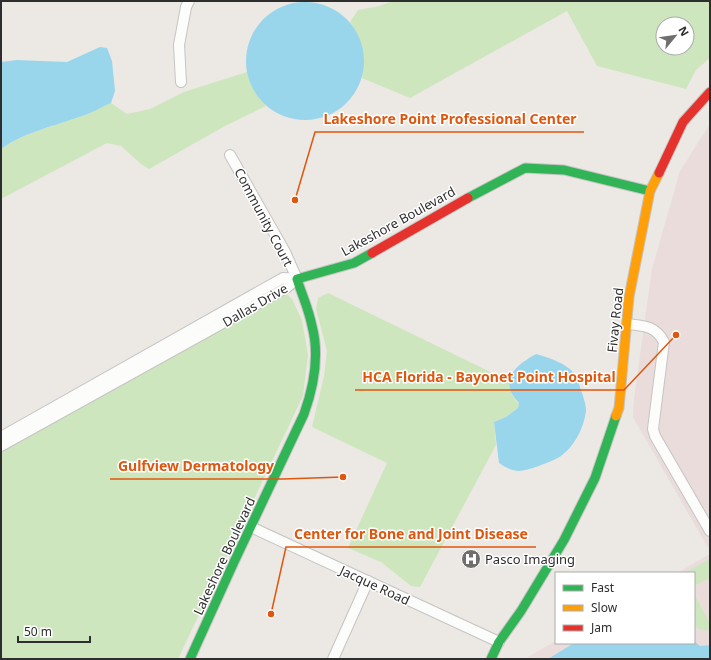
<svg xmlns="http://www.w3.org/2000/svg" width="711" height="660" font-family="'Noto Sans',sans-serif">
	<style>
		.medical { fill: #e9dcdb }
		.green { fill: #cee6be; fill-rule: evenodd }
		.water { fill: #99d6ec }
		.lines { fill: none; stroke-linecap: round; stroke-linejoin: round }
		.street-casing { stroke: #c5c4c5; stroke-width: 12 }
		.fast-casing { stroke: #c5c4c5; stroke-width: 11 }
		.slow-casing { stroke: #c5c4c5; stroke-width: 11 }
		.jam-casing { stroke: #c5c4c5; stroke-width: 11 }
		.street { stroke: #fcfcfb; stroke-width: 10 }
		.fast { stroke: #30b455; stroke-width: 9 }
		.slow { stroke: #ff9f0a; stroke-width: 9 }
		.jam { stroke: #e5322d; stroke-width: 9 }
		.labels { text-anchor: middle; stroke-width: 3; stroke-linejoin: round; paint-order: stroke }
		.street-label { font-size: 13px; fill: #2e2e2e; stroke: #fff }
		.poi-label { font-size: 13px; fill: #2e2e2e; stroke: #fff; text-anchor: start }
		.leader { fill: none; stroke: #df570e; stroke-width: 1.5 }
		.callout-dot { fill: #df570e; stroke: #fff; stroke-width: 1.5 }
		.callout-label { font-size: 14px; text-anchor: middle; font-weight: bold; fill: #df570e; stroke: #fff; stroke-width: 3; stroke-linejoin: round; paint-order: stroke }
	</style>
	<rect width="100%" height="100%" fill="#ece8e4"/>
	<!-- medical -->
	<g class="medical">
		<polygon points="710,124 710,551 633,417 634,399 652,269 680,171"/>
		<polygon points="710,554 710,659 531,659 528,657 556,641 556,643 694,643 694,573 677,573"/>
	</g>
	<!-- green -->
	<g class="green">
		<path d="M 393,1 L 710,1 L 710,58 L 696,70 L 686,89 L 597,66 L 567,11 L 410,98 L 362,78 C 365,52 364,45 350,22 L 358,10 L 379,6 ZM 663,24 L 687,24 L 687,48 L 663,48 Z"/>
		<path d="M 247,72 L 254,91 L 266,106 L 225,126 L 149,169 L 141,164 L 121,146 L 107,143 L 1,199 L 1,149 C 26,132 55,126 82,116 C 92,113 102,107 111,103 L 127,114 L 150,109 L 184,92 Z"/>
		<polygon points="286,293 292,299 302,320 308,355 303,396 178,659 1,659 1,452"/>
		<path d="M 328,293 L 509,381 C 509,391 512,396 519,404 L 518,408 L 506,417 L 494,422 L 496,445 L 420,587 L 411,586 L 381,562 L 348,548 L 387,463 L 312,427 L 324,376 L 327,351 L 316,309 L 318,298 Z"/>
		<polygon points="710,559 710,578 694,586 694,573 684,573"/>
		<polygon points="694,593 710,624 710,631 699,629 694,625"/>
	</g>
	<!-- water -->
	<g class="water">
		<circle cx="305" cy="61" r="59"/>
		<path d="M 100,47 L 107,48 L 112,61 L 115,91 L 111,103 C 102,107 92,113 82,116 C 55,126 25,132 1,149 L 1,62 L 17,60 L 67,62 Z"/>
		<path d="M 536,354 C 549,358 564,362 574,373 C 578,377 579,385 581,390 C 583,396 586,404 586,411 C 584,427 575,446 561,456 C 555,460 546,463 539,466 C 521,472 515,474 499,463 L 494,422 L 506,417 L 518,408 L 519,403 C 498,382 514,366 536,354 Z"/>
		<polygon points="694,641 700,646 710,645 710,659 548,659 574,643 694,643"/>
	</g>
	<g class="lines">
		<defs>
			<g id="street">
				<polyline points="181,82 179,45 186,7 189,1"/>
				<polyline points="230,155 285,252 297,279"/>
				<path d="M 627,324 C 643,326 655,325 664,342 L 653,429 L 655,436 L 710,531"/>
				<polyline points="1,437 283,278 297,279"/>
				<polyline points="1,446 286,288 297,279"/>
				<polyline points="251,527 499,642"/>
				<polyline points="333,659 368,581"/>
			</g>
			<g id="fast">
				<polyline points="468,198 525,168 564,170 650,191"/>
				<path d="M 190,659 L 234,562 L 304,414 C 314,386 320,356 312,326 C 309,310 302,295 297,279 L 354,263 L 372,253"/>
				<polyline points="491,659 499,642 521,611 564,540 595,478 616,416"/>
			</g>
			<polyline id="slow" points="616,416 619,408 629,297 650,191 659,173"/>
			<g id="jam">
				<polyline points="659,173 683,122 710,92"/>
				<polyline points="372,253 468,198"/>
			</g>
		</defs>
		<!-- street casing -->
		<use href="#street" class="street-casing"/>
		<!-- fast casing -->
		<use href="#fast" class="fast-casing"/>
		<!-- slow casing -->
		<use href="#slow" class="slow-casing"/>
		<!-- jam casing -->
		<use href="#jam" class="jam-casing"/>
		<!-- street -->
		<use href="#street" class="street"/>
		<!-- fast -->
		<use href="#fast" class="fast"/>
		<!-- slow -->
		<use href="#slow" class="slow"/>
		<!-- jam -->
		<use href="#jam" class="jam"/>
	</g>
	<!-- icons -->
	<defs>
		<symbol id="hospital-disc" viewBox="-11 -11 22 22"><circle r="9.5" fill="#706f6e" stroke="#fff"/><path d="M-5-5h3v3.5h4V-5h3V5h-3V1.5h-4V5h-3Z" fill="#fff"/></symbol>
	</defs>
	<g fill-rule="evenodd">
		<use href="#hospital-disc" x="460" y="548" width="22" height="22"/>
	</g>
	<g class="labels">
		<!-- street labels -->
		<g class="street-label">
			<text transform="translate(264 217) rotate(62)" y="5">Community Court</text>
			<text transform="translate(398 221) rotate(-29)" y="5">Lakeshore Boulevard</text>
			<text transform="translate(255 305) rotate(-30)" y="5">Dallas Drive</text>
			<text transform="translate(615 320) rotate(-84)" y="5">Fivay Road</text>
			<text transform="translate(224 556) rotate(-65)" y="5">Lakeshore Boulevard</text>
			<text transform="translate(375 585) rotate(25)" y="5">Jacque Road</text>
		</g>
		<!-- poi labels -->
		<g class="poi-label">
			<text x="485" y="564">Pasco Imaging</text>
		</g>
	</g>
	<!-- callouts -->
	<path class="leader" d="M295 200L315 132H584M676 335L624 390H355M343 477L283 479H110M271 614L286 547H536"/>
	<g class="callout-dot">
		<circle cx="295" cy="200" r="4"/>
		<circle cx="676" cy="335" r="4"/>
		<circle cx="343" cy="477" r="4"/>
		<circle cx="271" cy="614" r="4"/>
	</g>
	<g class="callout-label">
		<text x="450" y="124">Lakeshore Point Professional Center</text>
		<text x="489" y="382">HCA Florida - Bayonet Point Hospital</text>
		<text x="196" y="471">Gulfview Dermatology</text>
		<text x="411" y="539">Center for Bone and Joint Disease</text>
	</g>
	<!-- border -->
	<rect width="711" height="660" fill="none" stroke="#2e2e2e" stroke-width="4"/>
	<!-- legend -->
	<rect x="555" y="572" width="140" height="72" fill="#ffffff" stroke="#ababab"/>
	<rect x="563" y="585" width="20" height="6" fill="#30b455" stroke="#ababab"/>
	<text x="591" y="592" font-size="12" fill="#2e2e2e">Fast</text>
	<rect x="563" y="605" width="20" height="6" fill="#ff9f0a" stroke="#ababab"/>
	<text x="591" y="612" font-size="12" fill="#2e2e2e">Slow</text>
	<rect x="563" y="625" width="20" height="6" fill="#e5322d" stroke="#ababab"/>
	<text x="591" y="632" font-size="12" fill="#2e2e2e">Jam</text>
	<!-- north arrow -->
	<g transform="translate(675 36) rotate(61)"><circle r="19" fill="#ffffff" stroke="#ababab"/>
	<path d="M0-3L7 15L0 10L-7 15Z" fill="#706f6e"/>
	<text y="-6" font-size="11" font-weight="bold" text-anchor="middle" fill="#2e2e2e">N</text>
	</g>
	<!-- scale -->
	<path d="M18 636v6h72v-6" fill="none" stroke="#2e2e2e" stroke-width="2"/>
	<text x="24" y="636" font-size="12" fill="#2e2e2e" stroke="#ffffff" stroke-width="3" paint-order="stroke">50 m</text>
</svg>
